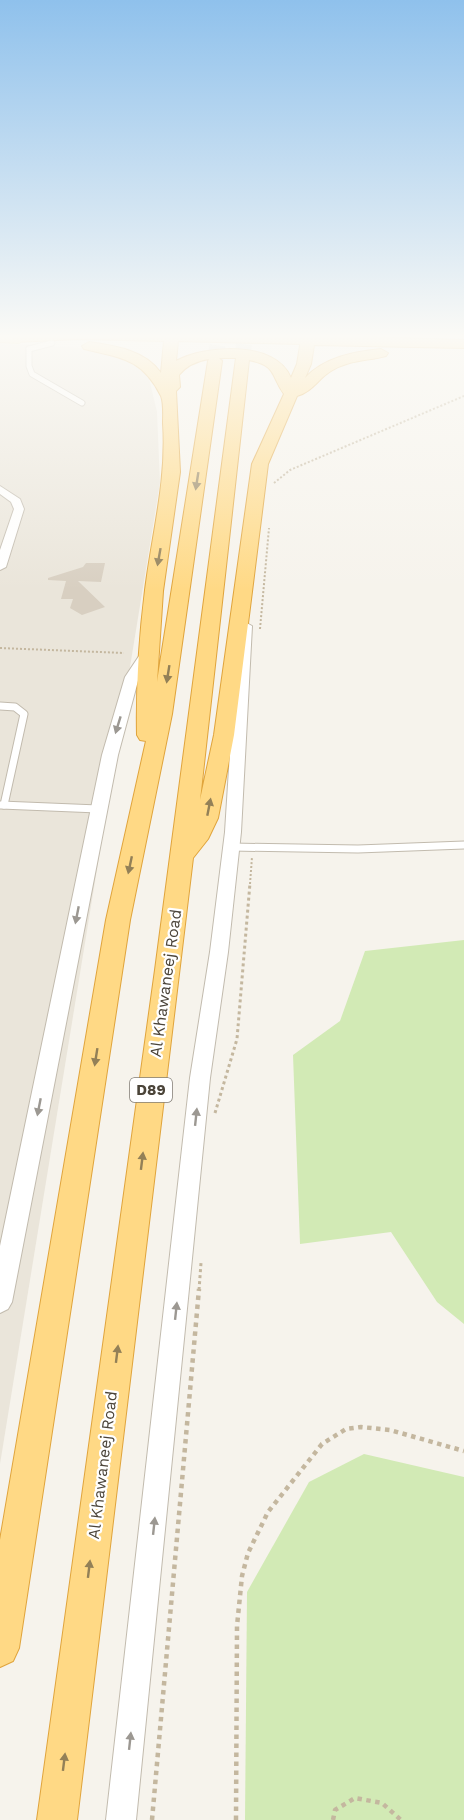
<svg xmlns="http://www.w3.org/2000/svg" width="464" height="1820" font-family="'Work Sans',sans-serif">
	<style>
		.residential { fill: #eae5da }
		.green { fill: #d2eab5 }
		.building { fill: #d8cfc1 }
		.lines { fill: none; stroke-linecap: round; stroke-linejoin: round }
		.trunk-tunnel { stroke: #d4d0c8; stroke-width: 16; stroke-dasharray: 16 8; stroke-linecap: butt }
		.service-far1-casing { stroke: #c2bbae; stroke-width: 7 }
		.service-casing { stroke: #c2bbae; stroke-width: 9 }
		.minor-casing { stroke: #c2bbae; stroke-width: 2 }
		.tertiary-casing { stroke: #c2bbae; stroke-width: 2 }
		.primary-casing { stroke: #e6c16a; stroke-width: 2 }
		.trunk-casing { stroke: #e0a43c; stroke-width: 2 }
		.path-far2 { stroke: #c4b79f; stroke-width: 2; stroke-dasharray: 2 2; stroke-linecap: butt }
		.path-far1 { stroke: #c4b79f; stroke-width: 3; stroke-dasharray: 3 3; stroke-linecap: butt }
		.path { stroke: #c4b79f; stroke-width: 4.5; stroke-dasharray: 4.5 4.5; stroke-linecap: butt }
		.service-far1 { stroke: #fff; stroke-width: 5 }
		.service { stroke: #fff; stroke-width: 7 }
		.minor { fill: #fff; fill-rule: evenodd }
		.tertiary { fill: #fff; fill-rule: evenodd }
		.primary { fill: #ffe39c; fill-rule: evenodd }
		.trunk { fill: #ffd985; fill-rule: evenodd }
		.oneway { fill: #938057 }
		.oneway2 { fill: #9c9892 }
		.labels { text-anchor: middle; stroke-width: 4.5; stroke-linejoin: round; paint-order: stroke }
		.shield { fill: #fff; stroke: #817c74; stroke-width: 1.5 }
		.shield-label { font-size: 15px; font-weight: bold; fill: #4b4439 }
		.street-label { font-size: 16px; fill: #4b4439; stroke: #fff }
	</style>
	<rect width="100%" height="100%" fill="#f6f3ec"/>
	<!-- residential -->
	<polygon class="residential" points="0,343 98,349 124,357 147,370 157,412 160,483 0,1464"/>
	<!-- green -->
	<g class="green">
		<polygon points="464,940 464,1324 437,1302 391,1232 300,1244 293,1055 340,1021 365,951"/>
		<polygon points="364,1454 464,1477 464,1820 245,1820 247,1592 309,1482"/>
	</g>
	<!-- building -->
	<polygon class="building" points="86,563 105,563 101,582 78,581 105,607 82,615 70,608 73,599 61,599 66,581 48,580 48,578 83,567"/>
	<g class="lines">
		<!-- trunk-tunnel -->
		<g class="trunk-tunnel">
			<polyline points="242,360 245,335"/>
			<polyline points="215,361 219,335"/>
		</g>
		<defs>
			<g id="service-far1">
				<polyline points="29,349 29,366 32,374 82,403"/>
				<polyline points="29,349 52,343"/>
			</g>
			<g id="service">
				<polyline points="0,706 15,707 24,714 4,805"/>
				<polyline points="1,805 98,809"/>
				<polyline points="232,847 358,849 464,845"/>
			</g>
			<polygon id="minor" points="0,486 20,499 24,509 6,567 0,570 0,550 14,509 11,502 0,494"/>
			<g id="tertiary">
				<polygon points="245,622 252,626 241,832 228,952 210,1078 136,1820 106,1820 190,1078 210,952 225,832 238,626"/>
				<polygon points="148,649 155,653 139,677 118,755 12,1302 8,1309 0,1313 0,1246 102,755 125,677 143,650"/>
			</g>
			<polygon id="primary" points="0,335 19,335 26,339 19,343 0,342"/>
			<path id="trunk" d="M 19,335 L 313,335 L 464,340 L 464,348 L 314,345 L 311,364 L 305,378 C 325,357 353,352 381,349 L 388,353 L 386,356 C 367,361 348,360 331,371 C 319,378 312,392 297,396 L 268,464 L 234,735 L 218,818 L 208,839 L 193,858 L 77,1820 L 37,1820 L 155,970 L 236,358 L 219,358 L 222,361 L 172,714 L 130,920 L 19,1648 L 13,1661 L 0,1667 L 0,1540 L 106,920 L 146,741 L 140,740 L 137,735 C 136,686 139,638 145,590 C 152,533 167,481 163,423 C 163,416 164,403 161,396 C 142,358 121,358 84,349 L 82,346 L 89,342 C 115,346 145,350 161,373 L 164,341 L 79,339 L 14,342 L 12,339 ZM 178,341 L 300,344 L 300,346 L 297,364 L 291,378 C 276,340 205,345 176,361 ZM 209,359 L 208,361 L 157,682 L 163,591 L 180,472 L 176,391 L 180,387 L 179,375 C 187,365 197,361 209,359 ZM 249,360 C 277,366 270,374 284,394 L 252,464 L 214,735 L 200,800 Z"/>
		</defs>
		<!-- service-far1 casing -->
		<use href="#service-far1" class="service-far1-casing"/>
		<!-- service casing -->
		<use href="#service" class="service-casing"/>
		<!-- minor casing -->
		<use href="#minor" class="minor-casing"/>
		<!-- tertiary casing -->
		<use href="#tertiary" class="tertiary-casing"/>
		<!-- primary casing -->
		<use href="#primary" class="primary-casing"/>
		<!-- trunk casing -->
		<use href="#trunk" class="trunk-casing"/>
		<!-- path-far2 -->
		<g class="path-far2">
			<polyline points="274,483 290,470 464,396"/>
			<polyline points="260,629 269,528"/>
			<polyline points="0,648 124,653"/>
			<polyline points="250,884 252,857"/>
		</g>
		<!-- path-far1 -->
		<g class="path-far1">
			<polyline points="215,1113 237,1039 250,883"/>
			<polyline points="199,1290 201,1263"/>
		</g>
		<!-- path -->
		<g class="path">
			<polyline points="152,1820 199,1289"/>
			<polyline points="236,1820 237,1626 242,1576 248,1553 268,1512 322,1444 346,1429 361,1427 390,1430 464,1451"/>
			<polyline points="333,1820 335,1810 355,1798 382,1803 401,1820"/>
		</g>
		<!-- service-far1 -->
		<use href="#service-far1" class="service-far1"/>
		<!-- service -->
		<use href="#service" class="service"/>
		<!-- minor -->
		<use href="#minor" class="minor"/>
		<!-- tertiary -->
		<use href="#tertiary" class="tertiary"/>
		<!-- primary -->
		<use href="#primary" class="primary"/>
		<!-- trunk -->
		<use href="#trunk" class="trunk"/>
	</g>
	<!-- one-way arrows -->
	<defs><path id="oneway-solid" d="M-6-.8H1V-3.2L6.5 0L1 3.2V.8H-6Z" transform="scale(1.5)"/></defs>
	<g class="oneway">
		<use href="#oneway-solid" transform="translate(197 481) rotate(99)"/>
		<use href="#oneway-solid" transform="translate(159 557) rotate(100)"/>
		<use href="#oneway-solid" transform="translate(168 674) rotate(99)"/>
		<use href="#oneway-solid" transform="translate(209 807) rotate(-79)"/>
		<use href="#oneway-solid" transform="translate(130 865) rotate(102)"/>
		<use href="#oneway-solid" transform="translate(96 1057) rotate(99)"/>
		<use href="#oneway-solid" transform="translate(142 1161) rotate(-83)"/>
		<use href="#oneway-solid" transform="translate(117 1354) rotate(-83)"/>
		<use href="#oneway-solid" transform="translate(89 1569) rotate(-83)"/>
		<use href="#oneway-solid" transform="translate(64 1762) rotate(-83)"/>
	</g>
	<g class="oneway2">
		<use href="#oneway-solid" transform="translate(118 725) rotate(107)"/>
		<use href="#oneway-solid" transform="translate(77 915) rotate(101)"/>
		<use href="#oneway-solid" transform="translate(39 1107) rotate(101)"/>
		<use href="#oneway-solid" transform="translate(196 1117) rotate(-84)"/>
		<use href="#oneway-solid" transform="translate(176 1311) rotate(-84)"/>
		<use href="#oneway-solid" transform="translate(154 1526) rotate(-84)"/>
		<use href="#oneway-solid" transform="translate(130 1741) rotate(-84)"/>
	</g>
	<!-- sky -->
	<linearGradient id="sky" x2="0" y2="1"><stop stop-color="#8fc1ec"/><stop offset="0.57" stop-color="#fbfaf6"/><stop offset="1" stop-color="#fbfaf6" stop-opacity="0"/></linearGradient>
	<rect width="464" height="590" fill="url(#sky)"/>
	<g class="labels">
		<!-- shield labels -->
		<rect class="shield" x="130" y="1078" width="42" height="24" rx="4.5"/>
		<g class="shield-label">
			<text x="151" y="1095">D89</text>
		</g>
		<!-- street labels -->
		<g class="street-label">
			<text transform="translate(165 983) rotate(-82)" y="6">Al Khawaneej Road</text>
			<text transform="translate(102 1465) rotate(-83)" y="6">Al Khawaneej Road</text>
		</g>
	</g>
</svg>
